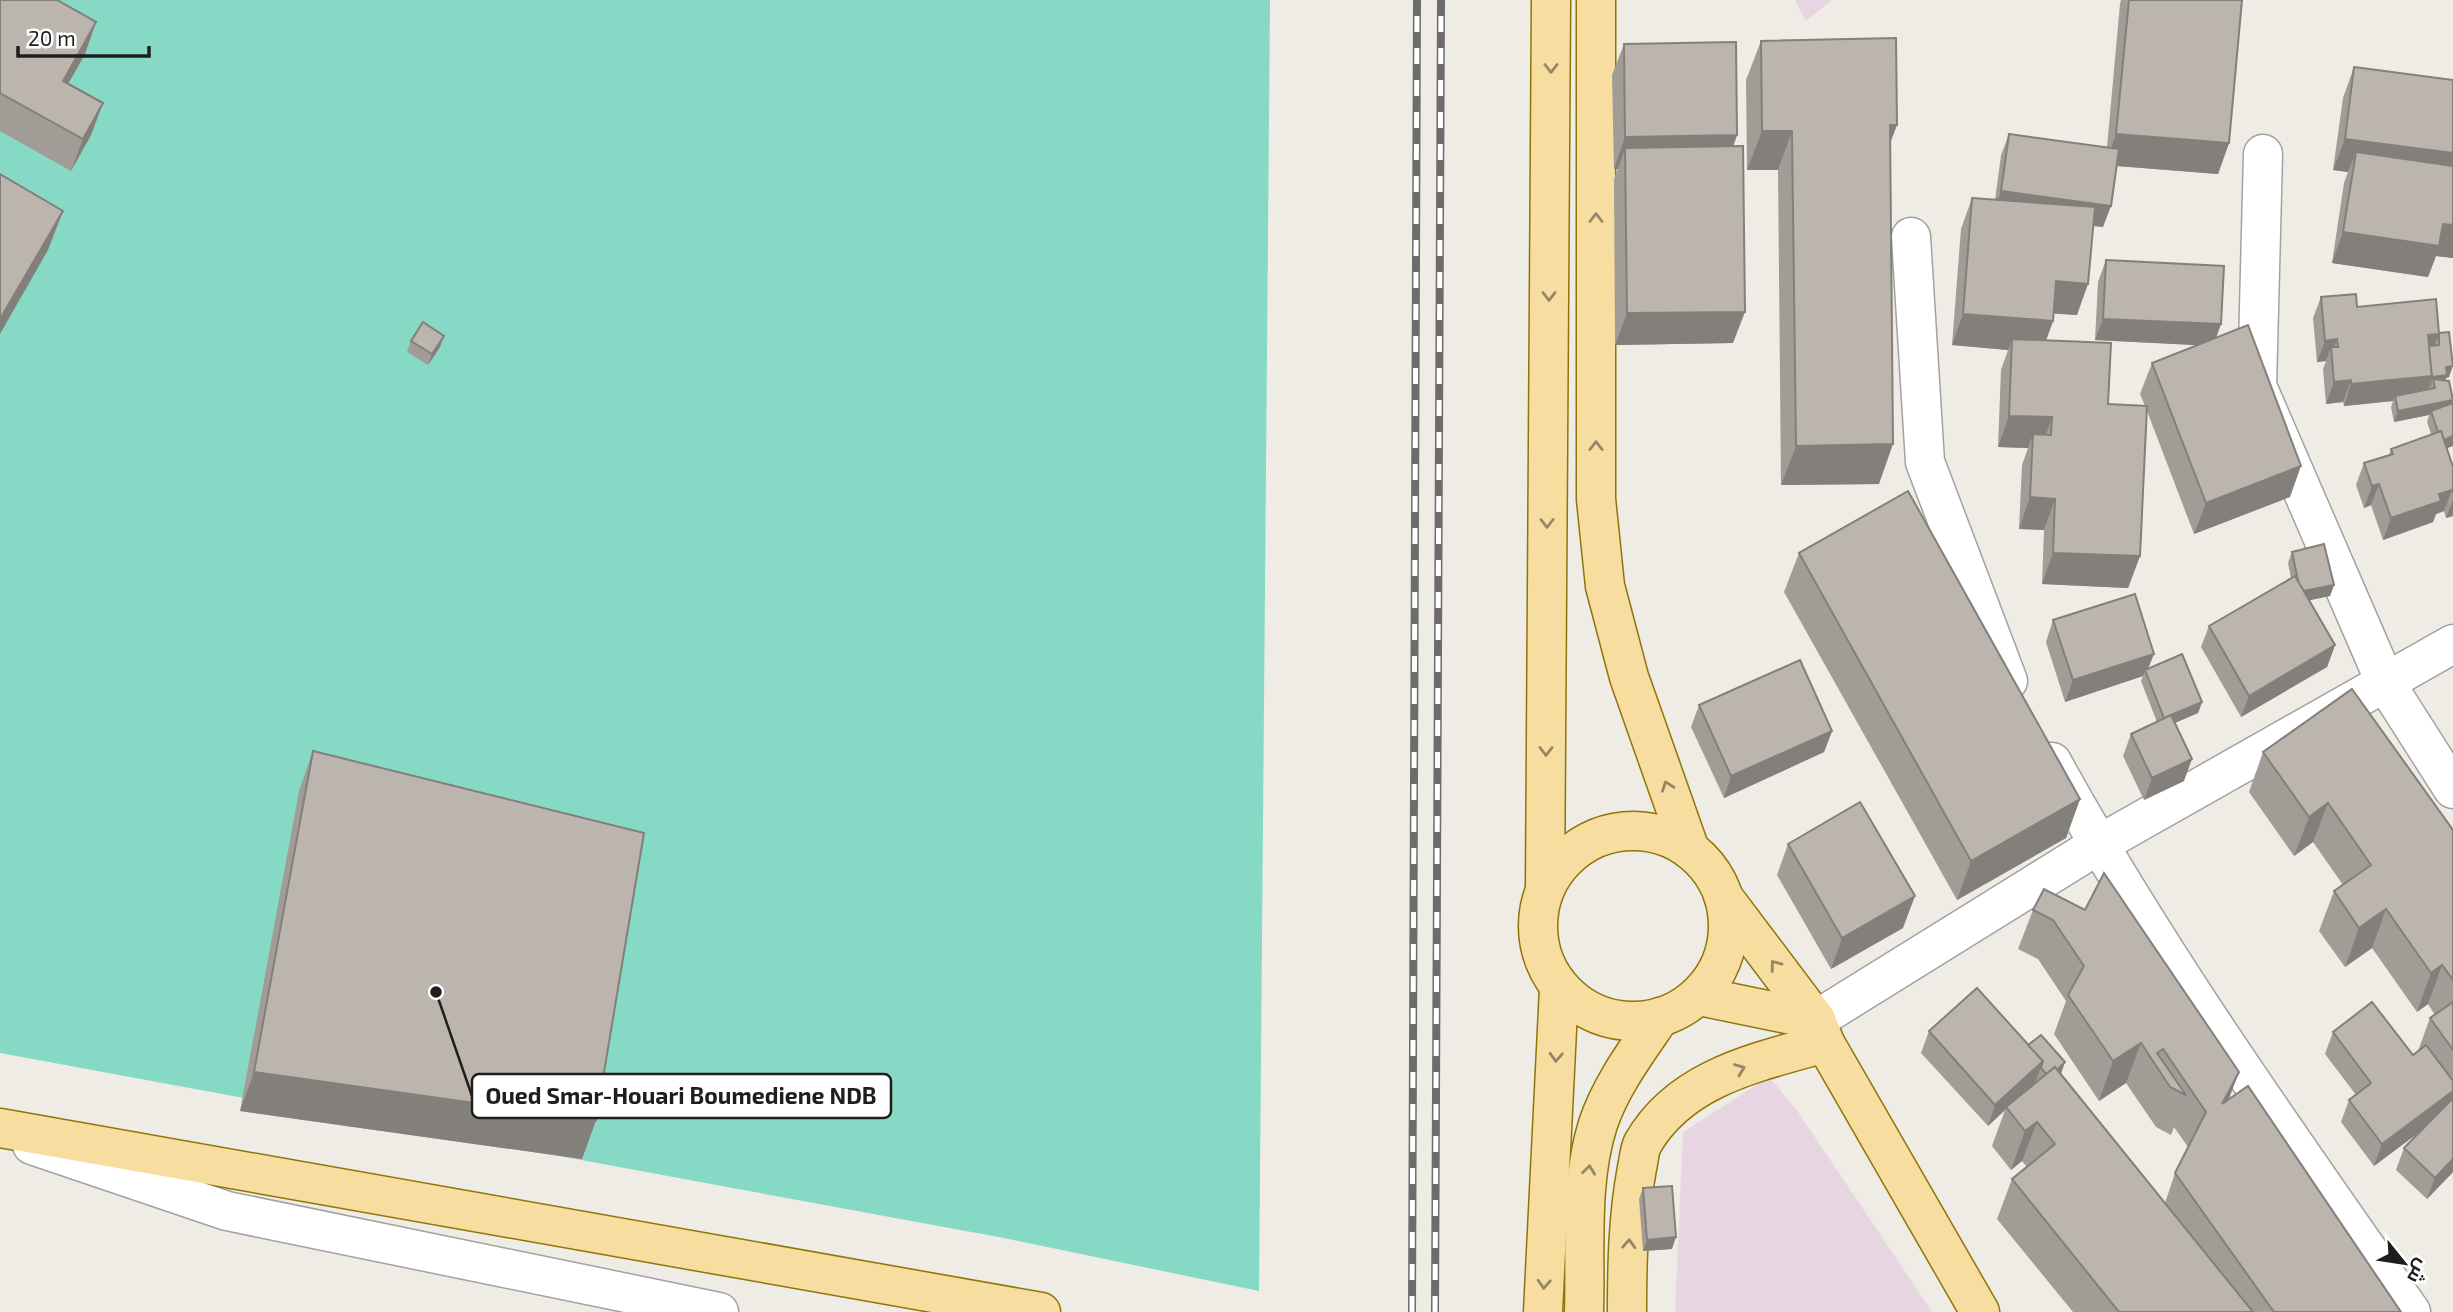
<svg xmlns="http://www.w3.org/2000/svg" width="2453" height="1312" font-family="'Exo 2',Cairo,sans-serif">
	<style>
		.industrial { fill: #e7d6e2 }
		.pitch { fill: #86d9c4 }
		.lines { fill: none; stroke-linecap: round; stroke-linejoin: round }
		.minor-casing { stroke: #a2a2a2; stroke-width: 41 }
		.major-casing { stroke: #8f7508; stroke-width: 41 }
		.minor { stroke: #fff; stroke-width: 38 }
		.major { stroke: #f7dda0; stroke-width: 38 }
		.rail-casing { stroke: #6c6c6c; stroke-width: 8 }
		.rail { stroke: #fff; stroke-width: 5; stroke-dasharray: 16; stroke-linecap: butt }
		.wall { fill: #a19c96 }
		.shaded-wall { fill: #837f7a }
		.building { fill: #bbb5ae; stroke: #837f7a; stroke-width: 2 }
		.oneway { stroke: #958766 }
		.leader { fill: none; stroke: #1e1e1e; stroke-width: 2.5 }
		.callout-dot { fill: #1e1e1e; stroke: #fff; stroke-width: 2.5 }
		.callout { fill: #fff; stroke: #1e1e1e; stroke-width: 2.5 }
		.callout-label { font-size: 23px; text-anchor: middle; font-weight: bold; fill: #1e1e1e }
	</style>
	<rect width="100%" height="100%" fill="#eeece4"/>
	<!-- industrial -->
	<g class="industrial">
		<polygon points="1795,0 1832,0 1806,21"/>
		<polygon points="1769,1077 1796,1109 1932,1312 1675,1312 1683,1132"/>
	</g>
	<!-- pitch -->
	<polygon class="pitch" points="0,0 1270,0 1259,1291 1004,1238 0,1053"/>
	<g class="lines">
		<defs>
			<g id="minor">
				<polyline points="2263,154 2257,386 2386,684 2453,789"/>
				<polyline points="1911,237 1925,462 2008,681"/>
				<path d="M 2052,762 C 2157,953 2286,1133 2411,1312"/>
				<polyline points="1816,1020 2098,845 2453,644"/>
				<polyline points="32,1145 227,1211 719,1312"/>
			</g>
			<g id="major">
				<polyline points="1596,0 1596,499 1605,586 1629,677 1690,850"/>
				<circle cx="1633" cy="926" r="95"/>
				<polyline points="1545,889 1551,0"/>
				<polyline points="1724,898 1816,1020 1825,1043 1980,1312"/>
				<polyline points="1699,996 1816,1020"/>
				<polyline points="0,1128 1041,1312"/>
				<polyline points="1543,1312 1559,989"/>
				<path d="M 1584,1312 C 1586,1251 1579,1183 1598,1124 C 1611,1085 1637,1051 1660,1017"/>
				<path d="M 1627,1312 C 1627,1264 1628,1216 1637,1168 C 1639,1160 1639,1150 1643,1143 C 1681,1077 1758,1062 1825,1043"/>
			</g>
		</defs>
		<!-- minor casing -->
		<use href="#minor" class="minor-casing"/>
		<!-- major casing -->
		<use href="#major" class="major-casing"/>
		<!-- minor -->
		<use href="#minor" class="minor"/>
		<!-- major -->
		<use href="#major" class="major"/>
		<defs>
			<g id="rail">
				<polyline points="1412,1312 1417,0"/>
				<polyline points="1435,1312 1441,0"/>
			</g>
		</defs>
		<!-- rail casing -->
		<use href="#rail" class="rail-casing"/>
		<!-- rail -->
		<use href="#rail" class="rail"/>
	</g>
	<!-- wall -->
	<g class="wall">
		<polygon points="0,0 85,54 68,84 103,103 91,135 71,171 0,131"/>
		<polygon points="2121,0 2242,0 2229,143 2218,174 2116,166 2103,227 2093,226 2077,315 2053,313 2053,321 2046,340 2108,404 2145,406 2140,394 2152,363 2198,345 2095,340 2098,282 2106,260 2221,324 2216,338 2290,497 2194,534 2147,411 2140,556 2128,588 2042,584 2044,530 2019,529 2022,465 2028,448 1998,447 2001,370 2008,350 1952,345 1961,229 1972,198 1995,200 2001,155 2009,134 2107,147 2120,4"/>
		<polygon points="1761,41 1897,125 1890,143 1879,484 1781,485 1778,170 1747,170 1746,80"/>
		<polygon points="1624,44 1737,135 1733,147 1733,343 1615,345 1614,179 1618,169 1614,169 1612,75"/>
		<polygon points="2354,67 2453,80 2453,258 2436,256 2428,277 2332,263 2344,183 2348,172 2333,170 2343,98"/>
		<polygon points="2321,297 2439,333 2449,377 2446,378 2445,380 2453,401 2447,448 2453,467 2453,516 2446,518 2444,511 2436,514 2433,522 2383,540 2371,505 2364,508 2356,485 2364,463 2389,455 2391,449 2431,434 2427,422 2429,415 2394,422 2391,407 2393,401 2344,406 2343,402 2326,404 2323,369 2326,361 2317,362 2313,318"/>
		<polygon points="411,341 440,347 428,365 407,352"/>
		<polygon points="2292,552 2334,585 2330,596 2309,600 2335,645 2327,667 2241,717 2201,647 2209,626 2291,578 2288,563"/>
		<polygon points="1799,553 2080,799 2066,838 1957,900 1784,592"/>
		<polygon points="2053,620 2148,669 2202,702 2198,713 2175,723 2184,781 2144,800 2123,756 2131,734 2157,722 2141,681 2143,676 2065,702 2046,642"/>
		<polygon points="1699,705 1832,731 1824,752 1724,798 1691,727"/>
		<polygon points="313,751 596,1120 582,1159 240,1111 299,791"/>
		<polygon points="2263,752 2453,830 2453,1172 2427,1199 2396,1170 2404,1148 2421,1131 2374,1166 2341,1122 2349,1100 2356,1095 2325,1054 2333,1032 2413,1055 2418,1051 2430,1018 2435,1015 2428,1004 2417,1012 2372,948 2345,967 2319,931 2334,891 2343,885 2313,842 2294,856 2249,792"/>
		<polygon points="1788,844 1903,928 1831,969 1777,875"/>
		<polygon points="2044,889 2229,1099 2401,1312 2073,1312 1997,1219 2012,1179 2027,1167 2022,1161 2011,1170 1992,1146 2005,1110 1988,1126 1921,1053 1929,1031 2028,1045 2060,1074 2165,1203 2175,1173 2188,1147 2174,1127 2171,1135 2156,1127 2126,1083 2099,1101 2054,1034 2066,1001 2038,959 2018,949 2033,910"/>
		<polygon points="1643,1188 1672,1249 1643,1251 1639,1199"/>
	</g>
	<!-- shaded-wall -->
	<g class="shaded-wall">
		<polygon points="96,22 85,54 52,112 63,81"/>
		<polygon points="103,103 91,135 71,171 83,139"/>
		<polygon points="1890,125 1897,125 1882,164"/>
		<polygon points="1762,131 1792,131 1778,170 1747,170"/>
		<polygon points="2116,134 2229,143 2218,174 2105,165"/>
		<polygon points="1737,135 1726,167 1625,148 1618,169 1614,169 1625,137"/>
		<polygon points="2345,139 2453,153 2453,186 2356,152 2348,172 2333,170"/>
		<polygon points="2001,191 2111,206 2103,227 1993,213"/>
		<polygon points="63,211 48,250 0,334 0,319"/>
		<polygon points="2443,224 2453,225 2453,258 2436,256 2428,277 2332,263 2343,232"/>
		<polygon points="2056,281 2088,284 2077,315 2044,313"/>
		<polygon points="1745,312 1733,343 1615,345 1627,313"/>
		<polygon points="1963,314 2053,321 2042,352 2012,339 2008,350 1952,345"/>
		<polygon points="2103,319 2221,324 2213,346 2095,340"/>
		<polygon points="2439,334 2431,355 2430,355 2428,335"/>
		<polygon points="444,336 440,347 428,365 432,354"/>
		<polygon points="2337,339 2331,355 2331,347 2326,361 2317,362 2325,341"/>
		<polygon points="2453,366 2449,377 2446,378 2443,386 2433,379 2430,387 2428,388 2432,377 2446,367"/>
		<polygon points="2432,376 2424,398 2395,396 2393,401 2344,406 2351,384"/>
		<polygon points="2351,380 2343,402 2326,404 2334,382"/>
		<polygon points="2453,400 2449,411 2431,411 2429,415 2394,422 2398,411"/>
		<polygon points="2009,416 2052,417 2041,448 2033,434 2028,448 1998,447"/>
		<polygon points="2453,436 2453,446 2437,452 2441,441"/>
		<polygon points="1893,444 1879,484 1781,485 1796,446"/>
		<polygon points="2301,466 2290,497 2194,534 2206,503"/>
		<polygon points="2379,484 2371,505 2364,508 2372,486"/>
		<polygon points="2452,490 2444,511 2436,514 2433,522 2383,540 2391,518 2439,494"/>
		<polygon points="2030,497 2055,499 2044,530 2019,529"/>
		<polygon points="2453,500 2453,516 2446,518"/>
		<polygon points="2053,553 2140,556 2128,588 2042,584"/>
		<polygon points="2334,585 2330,596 2297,603 2301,592"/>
		<polygon points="2335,645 2327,667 2241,717 2249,696"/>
		<polygon points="2154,654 2146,674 2145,670 2143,676 2065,702 2073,680"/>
		<polygon points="2202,702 2198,713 2160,729 2164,718"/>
		<polygon points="1832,731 1824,752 1724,798 1731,776"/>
		<polygon points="2192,759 2184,781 2144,800 2152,778"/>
		<polygon points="2080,799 2066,838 1957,900 1971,861"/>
		<polygon points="2328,803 2313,842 2294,856 2309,817"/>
		<polygon points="1915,896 1903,928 1831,969 1842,938"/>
		<polygon points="2386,909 2372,948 2345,967 2359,928"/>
		<polygon points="2442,965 2428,1004 2417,1012 2431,973"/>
		<polygon points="2141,1043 2126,1083 2099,1101 2113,1061"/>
		<polygon points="2043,1061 2035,1083 2006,1107 2005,1110 1988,1126 1995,1105"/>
		<polygon points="2065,1062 2061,1074 2044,1088 2048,1077"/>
		<polygon points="254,1072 596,1120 582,1159 240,1111"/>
		<polygon points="2239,1072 2224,1112 2222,1104"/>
		<polygon points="2453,1091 2453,1101 2450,1109 2374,1166 2382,1144"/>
		<polygon points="2037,1122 2022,1161 2011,1170 2025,1131"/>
		<polygon points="2453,1159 2453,1172 2427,1199 2435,1178"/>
		<polygon points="1676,1237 1672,1249 1643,1251 1647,1240"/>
	</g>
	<!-- building -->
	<g class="building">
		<polygon points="0,0 57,0 96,22 63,81 103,103 83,139 0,93"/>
		<polygon points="2129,0 2242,0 2229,143 2116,134"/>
		<polygon points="1896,38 1897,125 1890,125 1893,444 1796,446 1792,131 1762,131 1761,41"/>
		<polygon points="1736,42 1737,135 1625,137 1624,44"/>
		<polygon points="2354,67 2453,80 2453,153 2345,139"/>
		<polygon points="2009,134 2119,149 2111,206 2001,191"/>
		<polygon points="1743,146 1745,312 1627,313 1625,148"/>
		<polygon points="2356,152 2453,166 2453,225 2443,224 2439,246 2343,232"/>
		<polygon points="0,174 63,211 0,319"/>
		<polygon points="1972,198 2095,207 2088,284 2056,281 2053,321 1963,314"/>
		<polygon points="2106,260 2224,266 2221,324 2103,319"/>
		<polygon points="2356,294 2357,307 2436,299 2439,334 2428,335 2432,376 2351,384 2351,380 2334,382 2331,347 2338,347 2337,339 2325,341 2321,297"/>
		<polygon points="423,322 444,336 432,354 411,341"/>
		<polygon points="2248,325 2301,466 2206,503 2152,363"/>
		<polygon points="2449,332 2453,366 2446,367 2447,375 2432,377 2429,346 2439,345 2439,333"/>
		<polygon points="2012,339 2111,343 2108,404 2147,406 2140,556 2053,553 2055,499 2030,497 2033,434 2051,435 2052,417 2009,416"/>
		<polygon points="2433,379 2449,381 2453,400 2398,411 2395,396 2435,388"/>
		<polygon points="2453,403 2453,436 2444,440 2441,431 2438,432 2431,411"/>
		<polygon points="2441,431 2453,467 2453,493 2452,490 2439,494 2441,501 2391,518 2379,484 2372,486 2364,463 2393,454 2391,449"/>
		<polygon points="1908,491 2080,799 1971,861 1799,553"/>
		<polygon points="2324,544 2334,585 2303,591 2299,585 2292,552"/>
		<polygon points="2295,576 2335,645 2249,696 2209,626"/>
		<polygon points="2135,594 2154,654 2073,680 2053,620"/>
		<polygon points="2182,654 2202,702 2164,718 2145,670"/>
		<polygon points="1800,660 1832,731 1731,776 1699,705"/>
		<polygon points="2352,689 2453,830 2453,980 2442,965 2431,973 2386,909 2359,928 2334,891 2371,865 2328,803 2309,817 2263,752"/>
		<polygon points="2171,715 2192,759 2152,778 2131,734"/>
		<polygon points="313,751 644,833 596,1120 254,1072"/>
		<polygon points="1860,802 1915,896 1842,938 1788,844"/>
		<polygon points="2104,873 2239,1072 2222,1104 2248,1086 2401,1312 2274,1312 2175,1173 2206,1112 2163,1049 2157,1053 2186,1095 2170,1087 2141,1043 2113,1061 2068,995 2084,966 2053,920 2033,910 2044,889 2085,910"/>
		<polygon points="1977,988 2043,1061 1995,1105 1929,1031"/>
		<polygon points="2372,1002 2413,1055 2426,1045 2453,1081 2453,1091 2382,1144 2349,1100 2371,1083 2333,1032"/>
		<polygon points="2453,1002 2453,1050 2430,1018"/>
		<polygon points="2041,1035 2065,1062 2057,1070 2055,1067 2046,1074 2041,1068 2043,1061 2028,1045"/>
		<polygon points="2055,1067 2253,1312 2119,1312 2012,1179 2055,1144 2037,1122 2025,1131 2006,1107"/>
		<polygon points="2453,1098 2453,1159 2435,1178 2404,1148"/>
		<polygon points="1672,1186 1676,1237 1647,1240 1643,1188"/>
	</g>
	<!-- one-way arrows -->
	<defs><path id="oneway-chevron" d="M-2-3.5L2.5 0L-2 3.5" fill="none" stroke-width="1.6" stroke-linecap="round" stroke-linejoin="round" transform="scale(1.75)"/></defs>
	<g class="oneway">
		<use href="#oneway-chevron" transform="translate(1551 68) rotate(90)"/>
		<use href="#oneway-chevron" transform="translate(1596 218) rotate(-90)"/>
		<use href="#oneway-chevron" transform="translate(1549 296) rotate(90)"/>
		<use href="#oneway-chevron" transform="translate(1596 446) rotate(-90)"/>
		<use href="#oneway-chevron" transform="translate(1547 523) rotate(90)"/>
		<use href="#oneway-chevron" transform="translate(1546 751) rotate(90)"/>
		<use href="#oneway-chevron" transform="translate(1667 786) rotate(-110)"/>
		<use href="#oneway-chevron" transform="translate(1775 965) rotate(-127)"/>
		<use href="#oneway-chevron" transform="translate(1556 1057) rotate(93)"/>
		<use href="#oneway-chevron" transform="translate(1740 1069) rotate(-21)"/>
		<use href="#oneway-chevron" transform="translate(1589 1170) rotate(-83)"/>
		<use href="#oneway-chevron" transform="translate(1629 1244) rotate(-87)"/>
		<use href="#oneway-chevron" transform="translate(1544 1284) rotate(93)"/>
	</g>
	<!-- callouts -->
	<path class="leader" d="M436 992L472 1096"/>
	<circle class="callout-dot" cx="436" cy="992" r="7"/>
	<rect class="callout" x="472" y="1074" width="419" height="44" rx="7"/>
	<g class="callout-label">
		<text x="681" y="1104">Oued Smar-Houari Boumediene NDB</text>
	</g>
	<!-- north arrow -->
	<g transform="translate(2404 1263) rotate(120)" stroke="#ffffff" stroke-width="5" paint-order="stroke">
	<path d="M0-5L12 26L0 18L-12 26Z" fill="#1e1e1e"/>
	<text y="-10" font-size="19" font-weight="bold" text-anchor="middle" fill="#1e1e1e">ش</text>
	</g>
	<!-- scale -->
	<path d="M18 46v10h131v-10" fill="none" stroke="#1e1e1e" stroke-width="3.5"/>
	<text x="28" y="46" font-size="21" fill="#1e1e1e" stroke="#ffffff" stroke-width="5" paint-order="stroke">20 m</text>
</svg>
